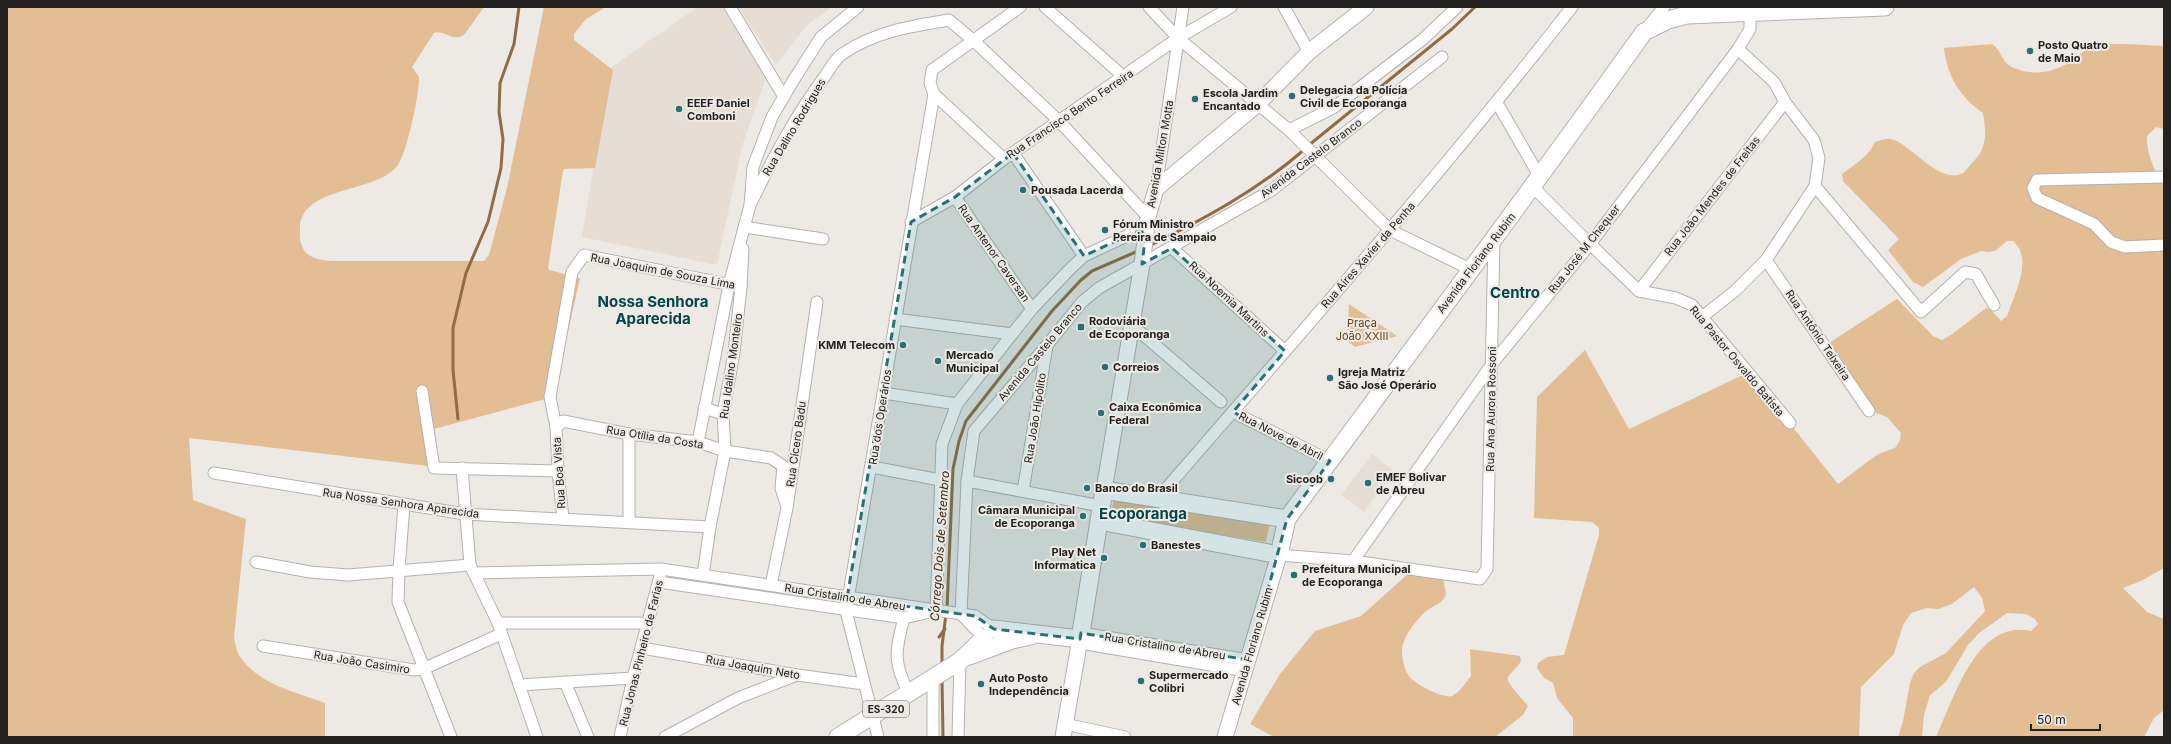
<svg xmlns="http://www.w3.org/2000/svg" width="2171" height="744" font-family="Inter,sans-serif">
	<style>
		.built { fill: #e6ddd4 }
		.green { fill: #e3bd94 }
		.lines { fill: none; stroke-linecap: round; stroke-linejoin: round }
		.stream { stroke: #906c43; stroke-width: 3 }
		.street-casing { stroke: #b4b1ae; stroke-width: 13 }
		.secondary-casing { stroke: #b4b1ae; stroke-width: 17 }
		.primary-casing { stroke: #b4b1ae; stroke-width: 19 }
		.street { stroke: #fff; stroke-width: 11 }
		.secondary { stroke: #fff; stroke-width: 15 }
		.primary { stroke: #fff; stroke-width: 17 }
		.marked { fill: #277175; fill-opacity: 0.2; stroke: #277175; stroke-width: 3; stroke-dasharray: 8 5; stroke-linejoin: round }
		.poi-dot { fill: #277175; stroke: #edeae6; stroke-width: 1.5 }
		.labels { text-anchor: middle; stroke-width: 4; stroke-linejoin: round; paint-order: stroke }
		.shield { fill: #edeae6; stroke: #605e5b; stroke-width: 1 }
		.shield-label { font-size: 10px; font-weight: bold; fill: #232220 }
		.poi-label { font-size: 11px; font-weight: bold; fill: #232220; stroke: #edeae6; text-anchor: start }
		.street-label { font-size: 11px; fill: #232220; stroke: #edeae6 }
		.park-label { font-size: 11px; fill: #674418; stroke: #edeae6 }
		.water-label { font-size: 12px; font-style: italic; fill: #402a10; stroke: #edeae6 }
		.district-label { font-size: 15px; font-weight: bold; fill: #024649; stroke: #edeae6 }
	</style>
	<rect width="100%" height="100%" fill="#edeae6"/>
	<!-- built -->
	<g class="built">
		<polygon points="698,7 725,7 768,72 742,146 717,265 582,237 610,68"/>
		<polygon points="738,7 832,7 808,24 776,65"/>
		<polygon points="1372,454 1394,471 1364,512 1341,495"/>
	</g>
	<!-- green -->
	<g class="green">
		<path d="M 7,7 L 484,7 L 464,35 C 452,42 446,30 434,33 L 412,67 L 419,77 C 420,92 407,152 398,165 C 377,194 301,185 300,228 C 300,234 299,240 302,246 C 306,258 318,259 329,261 L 484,261 L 489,255 L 507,188 L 544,7 L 606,7 L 586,19 L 574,34 L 574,40 L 613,70 L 595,168 L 564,169 L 563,171 L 548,268 L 549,270 L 580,278 L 556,386 L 549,398 L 430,430 L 428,466 L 189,438 L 193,500 L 246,519 L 234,637 C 235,642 236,650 239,655 C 257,684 295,692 325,703 L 325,737 L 7,737 Z"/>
		<path d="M 1992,44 C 2002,50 2001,63 2014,68 C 2033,76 2052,73 2070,62 C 2078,56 2086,48 2096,46 C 2118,42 2142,45 2164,46 L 2164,129 L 2156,127 L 2147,136 C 2146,153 2155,172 2164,186 L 2164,568 L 2141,581 L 2123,588 L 2147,612 L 2164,619 L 2164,710 L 2154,718 L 2144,737 L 1936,737 C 1954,699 1976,619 2031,631 L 2038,624 L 2035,619 L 2026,614 L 2007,613 L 1979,633 L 1968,645 L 1946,682 L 1930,695 L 1924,715 L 1922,737 L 1898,737 L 1903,721 L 1910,683 L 1914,673 L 1920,667 L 1946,653 L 1985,611 L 1982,598 L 1974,587 L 1952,604 L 1938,609 L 1927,608 L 1911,613 L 1903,625 L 1894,654 L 1861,687 L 1859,737 L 1573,737 L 1573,718 L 1557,698 L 1553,683 L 1544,678 L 1537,668 L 1538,663 L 1547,657 L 1564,655 L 1599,535 L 1599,528 L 1592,522 L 1534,518 L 1537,397 L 1585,350 L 1629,429 L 1749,372 L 1838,484 L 1878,454 L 1895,448 L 1900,440 L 1901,433 L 1887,417 L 1870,411 L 1829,343 L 1897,299 L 1933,336 L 1942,340 L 1951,335 L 1986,308 L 1990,309 L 2001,321 L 2007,316 C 2014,295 2034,259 2013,241 L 2007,241 L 1995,251 L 1987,252 L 1981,251 L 1961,259 L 1923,287 L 1913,282 L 1888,250 L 1899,239 L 1843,181 L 1842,174 C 1854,165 1869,156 1875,142 C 1880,141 1886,138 1890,139 C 1909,141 1939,186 1963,173 C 1966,171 1970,165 1973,162 C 1988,147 1986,132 1983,113 C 1960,97 1947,76 1944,48 Z"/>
		<polygon points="1349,304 1397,336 1355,347 1347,341"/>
		<polygon points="1114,496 1270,521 1266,542 1111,517"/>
		<path d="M 1409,573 L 1443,578 L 1446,594 C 1443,604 1431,606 1424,613 C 1415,622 1403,637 1402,650 C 1402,659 1404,669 1409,676 C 1414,684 1444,699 1452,696 C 1459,693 1466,682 1471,676 L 1470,649 L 1520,656 L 1521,661 C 1518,667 1509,674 1508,678 C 1506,683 1524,700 1528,706 L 1523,715 L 1495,737 L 1274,737 L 1250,724 L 1280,674 L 1315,631 L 1361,616 Z"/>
	</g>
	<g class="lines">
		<!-- stream -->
		<g class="stream">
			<polyline points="1309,145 1452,29 1475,7"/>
			<path d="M 1149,246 C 1204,219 1258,190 1305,149"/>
			<polyline points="458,419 453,370 453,328 466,273 488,222 501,168 503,139 499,112 500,83 514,44 519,7"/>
			<polyline points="947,609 953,469 959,441 966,421 1052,311 1081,280 1092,271 1138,251"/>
			<polyline points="939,637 945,629"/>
			<polyline points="942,666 942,646 946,614"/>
			<polyline points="942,680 943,737"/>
		</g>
		<defs>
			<g id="street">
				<polyline points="730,7 784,97"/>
				<polyline points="1045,7 1124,77"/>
				<polyline points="1149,7 1178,38 1289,130 1390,230 1472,270"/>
				<polyline points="1284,7 1309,52"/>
				<polyline points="1647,28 1664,7"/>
				<polyline points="1497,103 1540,177"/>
				<polyline points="1289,130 1333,108 1422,40 1457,7"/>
				<polyline points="1013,153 1084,256"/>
				<polyline points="1004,159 934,94 930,83 932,70 1020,7"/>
				<polyline points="2164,177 2037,180 2033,188 2037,198 2094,224 2111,242 2125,247 2164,245"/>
				<polyline points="1815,186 1921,312 1965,272 1976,274 1994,305"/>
				<polyline points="1533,187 1590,244 1639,291 1676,298 1692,305 1790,423"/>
				<polyline points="1156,189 1183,7"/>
				<polyline points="955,197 1032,309"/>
				<path d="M 750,205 C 772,160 795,116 825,76 C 830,69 835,59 842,54 C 874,32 911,26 949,20 L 974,41 L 1060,122 L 1148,217"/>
				<polyline points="911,222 955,197 1004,159 1178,38 1231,7"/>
				<polyline points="744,227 823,239"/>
				<polyline points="1172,248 1285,351"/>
				<polyline points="1766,260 1869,411"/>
				<polyline points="1639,291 1785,102"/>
				<polyline points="1702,317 1735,291 1766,260 1815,186 1819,158 1814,140 1785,102 1774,82 1738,49"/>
				<polyline points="895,319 1012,334"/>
				<polyline points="1132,325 1221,402"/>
				<polyline points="422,391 434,468 558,471"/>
				<polyline points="883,393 957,404"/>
				<polyline points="704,408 723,414"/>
				<polyline points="1233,412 1330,461"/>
				<polyline points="556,427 563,421 629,434 698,442 725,451 771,458 783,466 781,488 786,504"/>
				<polyline points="629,434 629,522"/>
				<polyline points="698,442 729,285 750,205 753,167 772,117 793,81 821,37 858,7"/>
				<polyline points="872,467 940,480"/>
				<polyline points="462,468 470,565 498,623 537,737"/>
				<polyline points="214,473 465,514 710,527"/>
				<polyline points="967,481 1101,506"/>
				<polyline points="1023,491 1047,346"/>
				<path d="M 1158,498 C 1298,336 1440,176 1572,7"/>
				<polyline points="404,505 399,570 398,602 451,737"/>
				<polyline points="563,519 558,471 556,427 550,397 572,272 584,255 741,287"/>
				<polyline points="1279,555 1353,561 1480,579 1487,569 1494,238"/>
				<polyline points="1353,561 1492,364 1590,244 1738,49 1750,29 1750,12"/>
				<polyline points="256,562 310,572 348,575 470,565"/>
				<polyline points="474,573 661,569 975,616 994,629"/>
				<polyline points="703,575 710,527 725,451 723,414 734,353 741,287 743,249"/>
				<polyline points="659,582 904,618 930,612"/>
				<polyline points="771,585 787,508 817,302"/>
				<polyline points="936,611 942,444 957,404 1032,309 1070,269 1084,256 1135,232 1146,232"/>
				<polyline points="961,614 967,481 974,431 1047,345 1082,302 1099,288 1272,190 1442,57"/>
				<polyline points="961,614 984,638"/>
				<path d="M 904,618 C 895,651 893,662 909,694"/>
				<polyline points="498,623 647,623"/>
				<polyline points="1081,633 1249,660"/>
				<polyline points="1080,643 1246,671"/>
				<polyline points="263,646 414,670 423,669 501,634"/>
				<polyline points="642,648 797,675 864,684"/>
				<polyline points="933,679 933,737"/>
				<polyline points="565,682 588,737"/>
				<polyline points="519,685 633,678"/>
				<polyline points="1065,724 1125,737"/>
				<polyline points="620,737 633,678 660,576"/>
				<polyline points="665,737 738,698 797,675"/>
				<polyline points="878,737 846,611 934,94"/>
				<polyline points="958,737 960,661"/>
			</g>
			<g id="secondary">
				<polyline points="1104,490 1142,264 1148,217 1156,189 1258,104 1309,52 1366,7"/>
				<polyline points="1063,737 1080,639"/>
				<polyline points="1225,737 1279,555"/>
			</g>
			<g id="primary">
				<path d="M 1099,521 L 1279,555 L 1287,519 C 1406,357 1527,196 1644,32 L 1668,20 L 1687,15 L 1885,7"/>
				<polyline points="994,629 1080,639 1104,490 1287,519"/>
				<polyline points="969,656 1012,640 1031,636"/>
				<polyline points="838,737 960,661 984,638"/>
			</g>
		</defs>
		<!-- street casing -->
		<use href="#street" class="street-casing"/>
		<!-- secondary casing -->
		<use href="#secondary" class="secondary-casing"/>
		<!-- primary casing -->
		<use href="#primary" class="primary-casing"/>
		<!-- street -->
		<use href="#street" class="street"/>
		<!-- secondary -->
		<use href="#secondary" class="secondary"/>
		<!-- primary -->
		<use href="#primary" class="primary"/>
	</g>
	<!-- marked area -->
	<path class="marked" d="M 1013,153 L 1084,256 L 1135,232 L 1146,232 L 1142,264 L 1172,248 L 1285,351 L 1233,412 L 1330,461 L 1287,519 L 1249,660 L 1081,633 L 1080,639 L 994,629 L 975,616 L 847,598 L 911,222 L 955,197 Z"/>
	<!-- markers -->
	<g class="poi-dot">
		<circle cx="2030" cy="51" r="4"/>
		<circle cx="1292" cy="96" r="4"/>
		<circle cx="1195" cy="99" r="4"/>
		<circle cx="679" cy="109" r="4"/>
		<circle cx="1023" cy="190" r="4"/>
		<circle cx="1105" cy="230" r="4"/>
		<rect x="1077" y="323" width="8" height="8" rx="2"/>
		<circle cx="903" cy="345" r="4"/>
		<circle cx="938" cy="361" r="4"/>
		<circle cx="1105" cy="367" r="4"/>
		<circle cx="1330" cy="378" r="4"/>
		<circle cx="1101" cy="413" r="4"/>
		<circle cx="1331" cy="479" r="4"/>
		<circle cx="1368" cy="483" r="4"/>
		<circle cx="1087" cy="488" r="4"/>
		<circle cx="1083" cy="516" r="4"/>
		<circle cx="1143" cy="545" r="4"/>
		<circle cx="1104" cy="558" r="4"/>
		<circle cx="1294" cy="575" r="4"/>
		<circle cx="1141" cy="681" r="4"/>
		<circle cx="981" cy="684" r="4"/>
	</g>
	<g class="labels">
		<!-- shield labels -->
		<rect class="shield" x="863" y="701" width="46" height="16" rx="3"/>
		<g class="shield-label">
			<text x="886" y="713">ES-320</text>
		</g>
		<!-- poi labels -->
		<g class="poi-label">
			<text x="2038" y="49">Posto Quatro<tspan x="2038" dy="13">de Maio</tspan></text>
			<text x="1300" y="94">Delegacia da Polícia<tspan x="1300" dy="13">Civil de Ecoporanga</tspan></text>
			<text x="1203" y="97">Escola Jardim<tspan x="1203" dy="13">Encantado</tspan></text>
			<text x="687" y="107">EEEF Daniel<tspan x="687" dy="13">Comboni</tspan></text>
			<text x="1031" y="194">Pousada Lacerda</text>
			<text x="1113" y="228">Fórum Ministro<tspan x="1113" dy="13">Pereira de Sampaio</tspan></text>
			<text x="1089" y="325">Rodoviária<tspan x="1089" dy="13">de Ecoporanga</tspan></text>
			<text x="895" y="349" text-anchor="end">KMM Telecom</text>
			<text x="946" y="359">Mercado<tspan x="946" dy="13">Municipal</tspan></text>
			<text x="1113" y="371">Correios</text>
			<text x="1338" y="376">Igreja Matriz<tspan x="1338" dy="13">São José Operário</tspan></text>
			<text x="1109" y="411">Caixa Econômica<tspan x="1109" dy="13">Federal</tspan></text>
			<text x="1376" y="481">EMEF Bolivar<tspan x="1376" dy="13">de Abreu</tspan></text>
			<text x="1323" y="483" text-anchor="end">Sicoob</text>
			<text x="1095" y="492">Banco do Brasil</text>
			<text x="1075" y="514" text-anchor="end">Câmara Municipal<tspan x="1075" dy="13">de Ecoporanga</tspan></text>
			<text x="1151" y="549">Banestes</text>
			<text x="1096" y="556" text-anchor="end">Play Net<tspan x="1096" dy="13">Informatica</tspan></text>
			<text x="1302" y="573">Prefeitura Municipal<tspan x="1302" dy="13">de Ecoporanga</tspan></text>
			<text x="1149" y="679">Supermercado<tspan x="1149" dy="13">Colibri</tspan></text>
			<text x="989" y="682">Auto Posto<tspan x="989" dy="13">Independência</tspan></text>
		</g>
		<!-- street labels -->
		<g class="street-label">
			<text transform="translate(1070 114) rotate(-34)" y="4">Rua Francisco Bento Ferreira</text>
			<text transform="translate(794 127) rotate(-59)" y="4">Rua Dalino Rodrigues</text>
			<text transform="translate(1160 154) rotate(-80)" y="4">Avenida Milton Motta</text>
			<text transform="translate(1311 158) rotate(-37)" y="4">Avenida Castelo Branco</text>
			<text transform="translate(1712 196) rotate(-52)" y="4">Rua João Mendes de Freitas</text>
			<text transform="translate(1584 249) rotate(-52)" y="4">Rua José M Chequer</text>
			<text transform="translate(994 253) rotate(55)" y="4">Rua Antenor Caversan</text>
			<text transform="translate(1368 255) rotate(-49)" y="4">Rua Aires Xavier da Penha</text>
			<text transform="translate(1476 263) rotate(-53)" y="4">Avenida Floriano Rubim</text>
			<text transform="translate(663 271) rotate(11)" y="4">Rua Joaquim de Souza Lima</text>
			<text transform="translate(1229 299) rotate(43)" y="4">Rua Noemia Martins</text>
			<text transform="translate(1818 335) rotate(56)" y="4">Rua Antônio Teixeira</text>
			<text transform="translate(1040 352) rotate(-50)" y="4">Avenida Castelo Branco</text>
			<text transform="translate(1737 361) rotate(50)" y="4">Rua Pastor Osvaldo Batista</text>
			<text transform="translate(731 366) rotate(-82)" y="4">Rua Idalino Monteiro</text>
			<text transform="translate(1491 409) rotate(-89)" y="4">Rua Ana Aurora Rossoni</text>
			<text transform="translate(880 417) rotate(-81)" y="4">Rua dos Operários</text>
			<text transform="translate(1035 418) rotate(-81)" y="4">Rua João Hipólito</text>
			<text transform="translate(1281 436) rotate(27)" y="4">Rua Nove de Abril</text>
			<text transform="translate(655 437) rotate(9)" y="4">Rua Otília da Costa</text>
			<text transform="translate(796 444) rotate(-82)" y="4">Rua Cícero Badu</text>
			<text transform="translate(559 473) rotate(-94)" y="4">Rua Boa Vista</text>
			<text transform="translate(401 503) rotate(8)" y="4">Rua Nossa Senhora Aparecida</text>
			<text transform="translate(845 597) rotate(9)" y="4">Rua Cristalino de Abreu</text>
			<text transform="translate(1165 646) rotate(9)" y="4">Rua Cristalino de Abreu</text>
			<text transform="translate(1252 646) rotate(-74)" y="4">Avenida Floriano Rubim</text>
			<text transform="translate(641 653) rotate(-76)" y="4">Rua Jonas Pinheiro de Farias</text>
			<text transform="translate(362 662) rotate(9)" y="4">Rua João Casimiro</text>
			<text transform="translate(753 667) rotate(10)" y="4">Rua Joaquim Neto</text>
		</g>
		<!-- park labels -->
		<g class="park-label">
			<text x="1362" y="327">Praça<tspan x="1362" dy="13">João XXIII</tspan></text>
		</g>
		<!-- water labels -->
		<g class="water-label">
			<text transform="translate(940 546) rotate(-86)" y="4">Córrego Dois de Setembro</text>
		</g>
		<!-- district labels -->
		<g class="district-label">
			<text x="1515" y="298">Centro</text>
			<text x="653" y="307">Nossa Senhora<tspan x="653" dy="17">Aparecida</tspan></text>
			<text x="1143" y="519">Ecoporanga</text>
		</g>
	</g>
	<!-- border -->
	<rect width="2171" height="744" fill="none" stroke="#232220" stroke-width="16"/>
	<!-- scale -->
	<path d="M2031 724v6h69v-6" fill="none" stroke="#232220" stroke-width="2"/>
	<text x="2037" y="724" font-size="12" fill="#232220" stroke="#edeae6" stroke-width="3" paint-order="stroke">50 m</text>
</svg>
